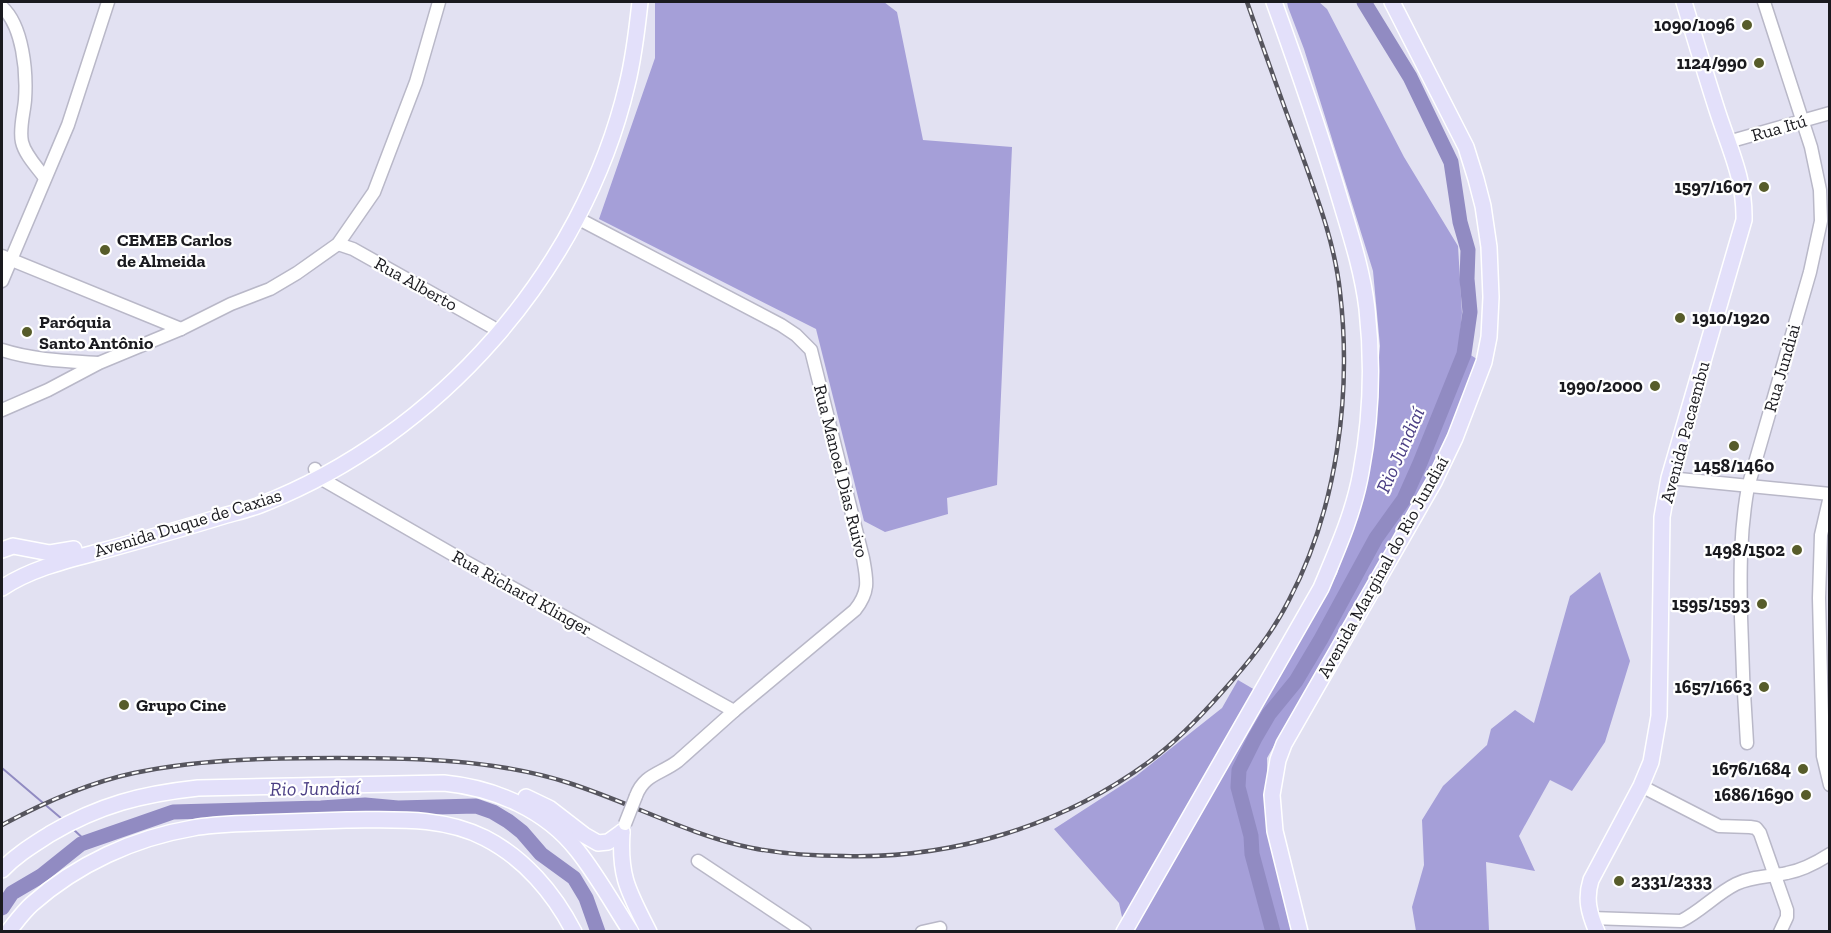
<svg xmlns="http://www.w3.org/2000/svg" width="1831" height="933" font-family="'Zilla Slab',serif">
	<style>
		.forest { fill: #a59fd8 }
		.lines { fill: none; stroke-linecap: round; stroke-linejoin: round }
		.stream { stroke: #918bc2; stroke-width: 2 }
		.river { stroke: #918bc2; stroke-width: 15 }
		.minor-casing { stroke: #b9b8c8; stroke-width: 15 }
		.major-casing { stroke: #fff; stroke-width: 18 }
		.minor { stroke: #fff; stroke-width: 12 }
		.major { stroke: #e3e0fa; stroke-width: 15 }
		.rail-casing { stroke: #56555e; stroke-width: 4.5 }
		.rail { stroke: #fff; stroke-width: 2; stroke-dasharray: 7; stroke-linecap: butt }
		.minor-bridge-casing { stroke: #b9b8c8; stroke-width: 15; stroke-linecap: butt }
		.minor-bridge { stroke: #fff; stroke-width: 12 }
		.poi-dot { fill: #575c2a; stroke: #fff; stroke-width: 2 }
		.labels { text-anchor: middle; stroke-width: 4.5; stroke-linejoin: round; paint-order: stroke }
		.poi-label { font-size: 18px; font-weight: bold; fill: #1a1a1f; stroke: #fff; text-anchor: end }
		.street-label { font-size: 18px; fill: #1a1a1f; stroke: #fff }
		.water-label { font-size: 20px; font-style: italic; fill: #4c4085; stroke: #fff }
	</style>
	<rect width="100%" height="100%" fill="#e2e1f2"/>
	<!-- forest -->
	<g class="forest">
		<polygon points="655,2 884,2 897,12 923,140 1012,147 997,485 947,498 948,514 885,532 864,521 816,329 599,219 655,58"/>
		<polygon points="1287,2 1319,2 1327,9 1404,157 1458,246 1462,313 1459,348 1477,359 1455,418 1408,518 1356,602 1267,758 1268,832 1291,931 1125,931 1119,903 1054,829 1136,776 1222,708 1238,680 1267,697 1337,574 1369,473 1380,346 1373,271 1304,49 1288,7"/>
		<polygon points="1600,572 1630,661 1605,742 1572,791 1550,780 1519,836 1535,871 1486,862 1489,931 1416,931 1412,907 1424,865 1422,820 1443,786 1487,745 1491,729 1515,710 1534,723 1570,596"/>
	</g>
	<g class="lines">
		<!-- stream -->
		<g class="stream">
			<polyline points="2,768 62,819"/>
			<polyline points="73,829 87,842"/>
		</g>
		<!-- river -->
		<g class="river">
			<polyline points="2,908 12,893 41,876 81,844 173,812 321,808 365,805 398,808 476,806 493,812 508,821 522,832 541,854 574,878 586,898 598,932"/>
			<polyline points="1273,932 1252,854 1251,836 1238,787 1239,770 1255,738 1269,714 1296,681 1321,639 1376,538 1404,499 1420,463 1464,354 1470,312 1467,279 1468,250 1460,222 1451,162 1410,77 1364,2"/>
		</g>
		<defs>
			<g id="minor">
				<path d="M 2,7 C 23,26 27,72 25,100 C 24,113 19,129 22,142 C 25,155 37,167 45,178"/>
				<polyline points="1728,142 1830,113"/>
				<path d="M 577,218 L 781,325 L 796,335 L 811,350 L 863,558 C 867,580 870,591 855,610 L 734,711 L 678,761 C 661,774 644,774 636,796"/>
				<polyline points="338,244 353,249 492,327"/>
				<polyline points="2,256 181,329"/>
				<polyline points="2,281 68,125 108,2"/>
				<path d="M 2,350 C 33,360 65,361 98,363"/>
				<polyline points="2,410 48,390 99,363 181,329 231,304 270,289 297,273 338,244 374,192 416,82 439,2"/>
				<polyline points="315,469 320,478 459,558 734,711"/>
				<polyline points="1669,478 1830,494"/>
				<polyline points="1830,496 1821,535 1819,598 1823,756 1830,785"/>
				<path d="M 1747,743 C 1744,701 1742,659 1741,617 C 1740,573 1740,530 1748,487 L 1810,272 L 1821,221 L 1820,190 L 1811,147 L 1764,2"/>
				<polyline points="1641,786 1719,826 1750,827 1756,828 1760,833 1787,910 1787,917 1780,932"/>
				<polyline points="698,861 805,932"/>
				<path d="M 1591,918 L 1681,921 C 1701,911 1716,894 1736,884 C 1752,876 1769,877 1787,873 C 1803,870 1816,863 1830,854"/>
				<polyline points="922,932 940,928"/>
			</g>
			<g id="major">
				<polyline points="2,550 13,546 50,553 74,549"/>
				<path d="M 2,588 C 32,568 68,560 102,551 C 142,540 181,529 220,517 C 233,513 247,510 260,505 C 438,436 583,271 627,85 C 634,57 637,30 640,2"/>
				<polyline points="526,797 549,808 584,835 598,843 608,842 622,832"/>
				<path d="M 622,832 C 619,878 629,892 649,932"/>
				<path d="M 2,870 C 16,855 33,845 50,834 C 99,805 142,794 198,788 L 444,783 C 495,788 546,810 577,850 C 597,875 613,904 631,932"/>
				<path d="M 8,932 C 16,922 23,912 32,904 C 77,864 134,838 193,828 C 214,824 236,824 257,823 C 287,822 317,821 347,820 C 394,820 442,816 485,838 C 524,858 554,893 574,932"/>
				<path d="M 1124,932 L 1321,588 C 1337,550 1354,512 1361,472 C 1371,419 1373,363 1367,309 C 1362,267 1348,227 1336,186 C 1317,124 1296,63 1274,2"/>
				<polyline points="1300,932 1275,831 1272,795 1278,760 1284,744 1434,482 1455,438 1484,362 1489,337 1491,297 1489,247 1483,206 1476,179 1466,147 1392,2"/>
				<path d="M 1597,932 C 1589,913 1585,899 1591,880 L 1641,786 L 1651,762 L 1659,716 L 1662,517 L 1669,478 L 1744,220 C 1745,180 1730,150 1718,113 C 1706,76 1695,39 1684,2"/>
			</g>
		</defs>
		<!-- minor casing -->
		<use href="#minor" class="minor-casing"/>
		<!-- major casing -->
		<use href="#major" class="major-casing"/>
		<!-- minor -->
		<use href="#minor" class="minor"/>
		<!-- major -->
		<use href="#major" class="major"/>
		<defs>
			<path id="rail" d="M 2,825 C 43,803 87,783 134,773 C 201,759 269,758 337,758 C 415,758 494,759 569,783 C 631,803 689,835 752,848 C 782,854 813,856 844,856 C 952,859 1062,826 1150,761 C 1177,741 1201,716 1223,691 C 1248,663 1272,634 1289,600 C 1337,509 1352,394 1340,292 C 1335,245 1318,200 1302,155 C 1283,104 1265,53 1247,2"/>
		</defs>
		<!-- rail casing -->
		<use href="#rail" class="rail-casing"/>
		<!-- rail -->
		<use href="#rail" class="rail"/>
		<defs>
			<polyline id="minor-bridge" points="625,824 636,796"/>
		</defs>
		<!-- minor-bridge casing -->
		<use href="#minor-bridge" class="minor-bridge-casing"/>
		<!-- minor-bridge -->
		<use href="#minor-bridge" class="minor-bridge"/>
	</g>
	<!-- markers -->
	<g class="poi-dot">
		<circle cx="1747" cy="25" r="6"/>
		<circle cx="1759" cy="63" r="6"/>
		<circle cx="1764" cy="187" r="6"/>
		<circle cx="105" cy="250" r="6"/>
		<circle cx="1680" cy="318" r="6"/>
		<circle cx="27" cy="332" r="6"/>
		<circle cx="1655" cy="386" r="6"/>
		<circle cx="1734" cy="446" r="6"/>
		<circle cx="1797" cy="550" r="6"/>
		<circle cx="1762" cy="604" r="6"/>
		<circle cx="1764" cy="687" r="6"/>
		<circle cx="124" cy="705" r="6"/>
		<circle cx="1803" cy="769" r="6"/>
		<circle cx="1806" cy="795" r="6"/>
		<circle cx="1619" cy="881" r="6"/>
	</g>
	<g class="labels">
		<!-- poi labels -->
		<g class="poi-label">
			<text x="1735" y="31">1090/1096</text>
			<text x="1747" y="69">1124/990</text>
			<text x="1752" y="193">1597/1607</text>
			<text x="117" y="246" text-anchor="start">CEMEB Carlos<tspan x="117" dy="21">de Almeida</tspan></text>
			<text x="1692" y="324" text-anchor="start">1910/1920</text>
			<text x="39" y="328" text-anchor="start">Paróquia<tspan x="39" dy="21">Santo Antônio</tspan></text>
			<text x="1643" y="392">1990/2000</text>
			<text x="1734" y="472" text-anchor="middle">1458/1460</text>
			<text x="1785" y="556">1498/1502</text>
			<text x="1750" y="610">1595/1593</text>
			<text x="1752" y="693">1657/1663</text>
			<text x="136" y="711" text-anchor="start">Grupo Cine</text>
			<text x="1791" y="775">1676/1684</text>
			<text x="1794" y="801">1686/1690</text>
			<text x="1631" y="887" text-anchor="start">2331/2333</text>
		</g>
		<!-- street labels -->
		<g class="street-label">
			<text transform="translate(1779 128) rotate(-16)" y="6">Rua Itú</text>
			<text transform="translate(416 284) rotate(29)" y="6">Rua Alberto</text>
			<text transform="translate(1782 368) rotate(-74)" y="6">Rua Jundiai</text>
			<text transform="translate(1685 432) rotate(-75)" y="6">Avenida Pacaembu</text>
			<text transform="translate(841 471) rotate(76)" y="6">Rua Manoel Dias Ruivo</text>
			<text transform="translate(188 523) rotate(-17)" y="6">Avenida Duque de Caxias</text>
			<text transform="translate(1383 567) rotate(-61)" y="6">Avenida Marginal do Rio Jundiaí</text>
			<text transform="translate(522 593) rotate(29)" y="6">Rua Richard Klinger</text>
		</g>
		<!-- water labels -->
		<g class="water-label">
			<text transform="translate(1400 450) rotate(-66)" y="7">Rio Jundiaí</text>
			<text transform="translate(315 788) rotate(-1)" y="7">Rio Jundiaí</text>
		</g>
	</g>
	<!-- border -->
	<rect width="1831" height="933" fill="none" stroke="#1a1a1f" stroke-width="6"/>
</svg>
